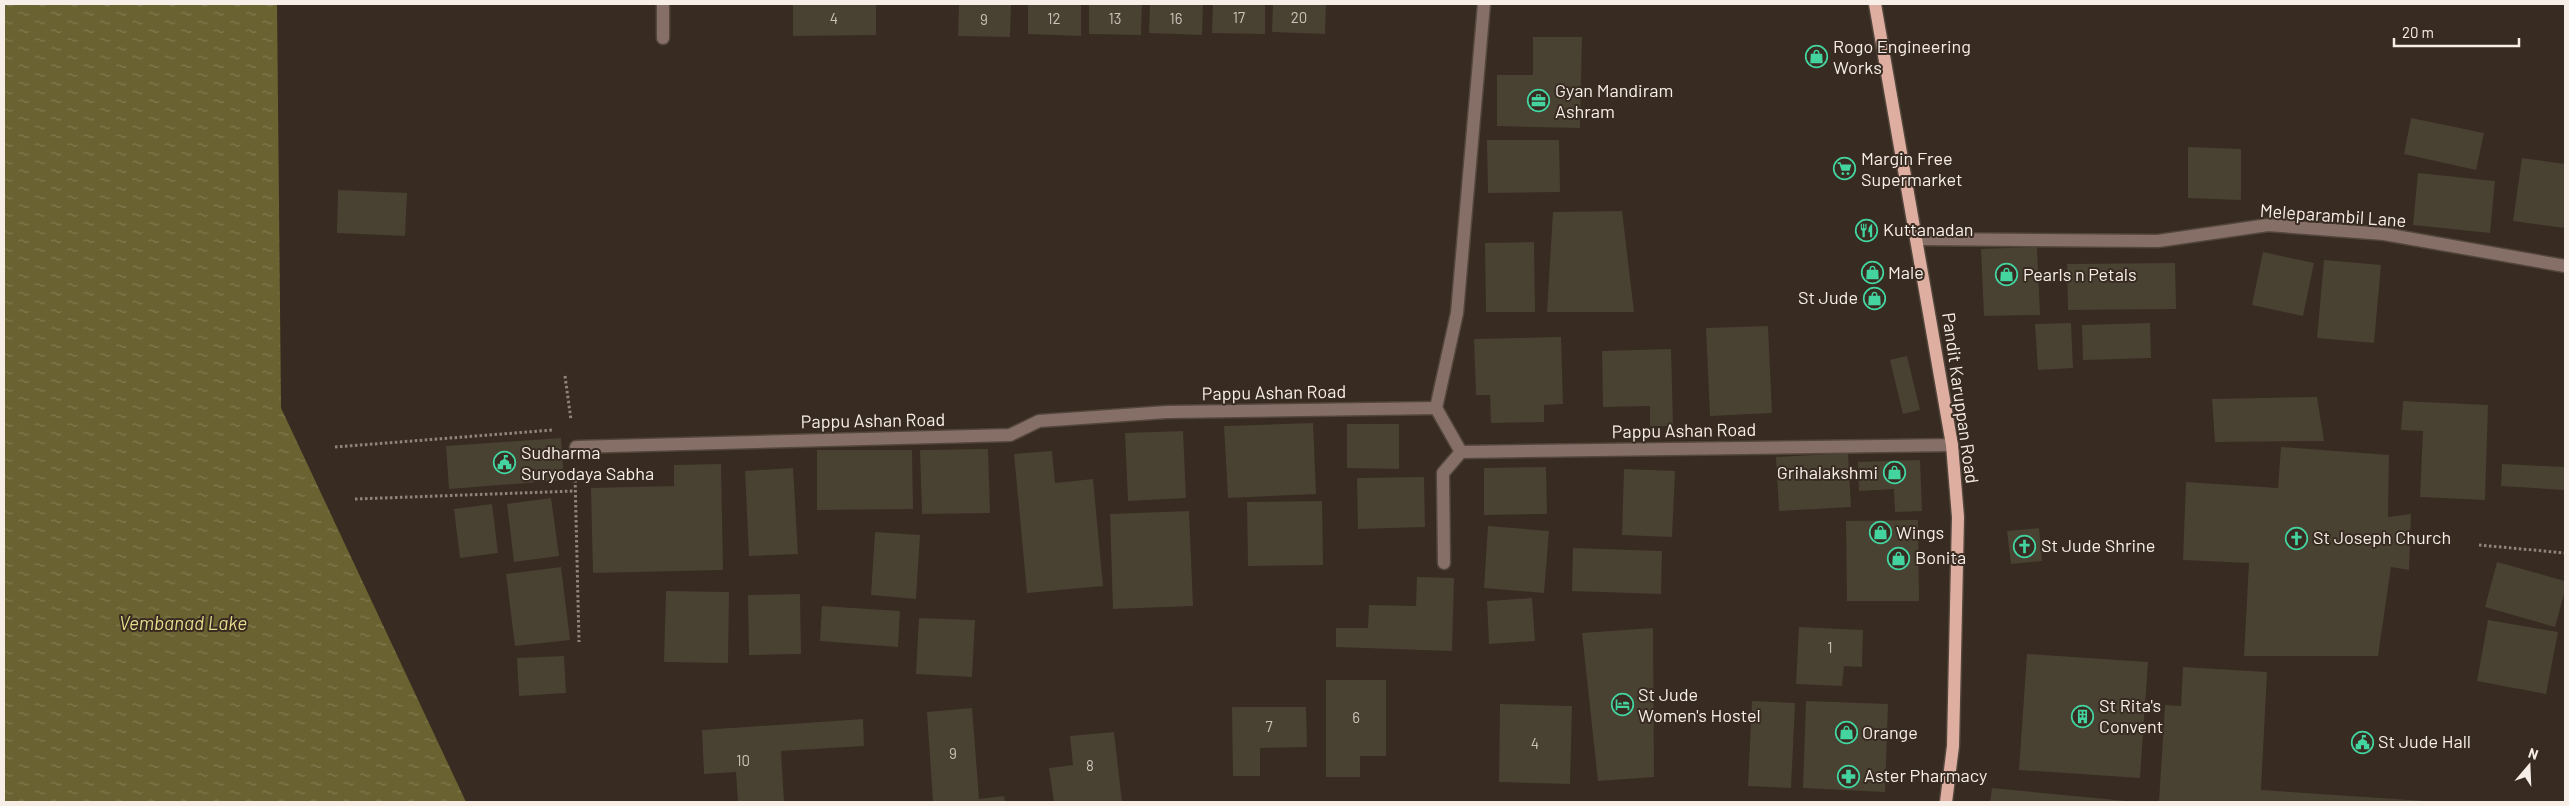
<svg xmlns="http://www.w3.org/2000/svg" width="2569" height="806" font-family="Barlow,sans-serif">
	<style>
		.water { fill: url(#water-ripples) }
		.building { fill: #494132 }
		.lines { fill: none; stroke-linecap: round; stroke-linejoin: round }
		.minor-casing { stroke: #53463d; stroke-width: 15 }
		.major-casing { stroke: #53463d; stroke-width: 15 }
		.path { stroke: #90857d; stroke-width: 3; stroke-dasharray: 2.5 2.5; stroke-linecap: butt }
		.minor { stroke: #866f67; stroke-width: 12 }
		.major { stroke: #deafa0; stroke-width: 12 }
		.labels { text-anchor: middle; stroke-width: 4; stroke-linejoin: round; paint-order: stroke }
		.number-label { font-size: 15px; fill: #ccc3ba }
		.poi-label { font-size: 18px; fill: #f7eee8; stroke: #382b21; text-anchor: start }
		.street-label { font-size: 18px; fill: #f7eee8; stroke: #382b21 }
		.water-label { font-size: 19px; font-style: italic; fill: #e7dc8d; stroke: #382b21 }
	</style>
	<defs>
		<pattern id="water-ripples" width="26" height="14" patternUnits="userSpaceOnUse" patternTransform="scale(1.25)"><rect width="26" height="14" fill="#6a6331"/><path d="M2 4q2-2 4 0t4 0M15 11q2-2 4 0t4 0" fill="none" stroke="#807a4f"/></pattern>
	</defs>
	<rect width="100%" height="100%" fill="#382b21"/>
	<!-- water -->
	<polygon class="water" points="4,4 277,4 281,408 466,802 4,802"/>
	<!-- building -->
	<g class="building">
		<polygon points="793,4 876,4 876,35 793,36"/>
		<polygon points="959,4 1011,4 1010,37 958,36"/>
		<polygon points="1028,4 1081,4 1081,36 1028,34"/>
		<polygon points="1089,4 1142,4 1141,35 1089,34"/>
		<polygon points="1150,4 1203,4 1202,35 1149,33"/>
		<polygon points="1213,4 1265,4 1265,34 1212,33"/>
		<polygon points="1273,4 1326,4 1325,34 1272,32"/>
		<polygon points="1533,37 1582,37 1580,128 1497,126 1497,75 1533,75"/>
		<polygon points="2411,118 2484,133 2476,170 2404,154"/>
		<polygon points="1487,140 1559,140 1560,192 1488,193"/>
		<polygon points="2188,147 2241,149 2241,200 2188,198"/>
		<polygon points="2522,158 2565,164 2565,228 2513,221"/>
		<polygon points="2418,173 2495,181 2490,233 2413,225"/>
		<polygon points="338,190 407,193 405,236 337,233"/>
		<polygon points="1622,211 1634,312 1547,312 1553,212"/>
		<polygon points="1534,242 1535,312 1486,312 1485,243"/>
		<polygon points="2037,247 2040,315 1984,316 1981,249"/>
		<polygon points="2263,252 2314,263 2303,316 2252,305"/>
		<polygon points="2324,260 2381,265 2374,343 2317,338"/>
		<polygon points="2175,263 2176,309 2068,310 2067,264"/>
		<polygon points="2071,323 2073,368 2038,370 2035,324"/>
		<polygon points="2150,323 2151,358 2083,360 2082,325"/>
		<polygon points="1768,326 1772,413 1710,416 1706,328"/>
		<polygon points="1561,337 1563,404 1544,405 1544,422 1491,423 1490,395 1476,395 1474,339"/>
		<polygon points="1671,349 1673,426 1650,426 1650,406 1603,407 1602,351"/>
		<polygon points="1907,356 1920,410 1903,414 1890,360"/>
		<polygon points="2317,397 2324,441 2215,442 2212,399"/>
		<polygon points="2403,401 2488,405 2485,500 2420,497 2423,431 2401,430"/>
		<polygon points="1313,423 1316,494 1228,498 1224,426"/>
		<polygon points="1347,424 1399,424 1399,469 1347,468"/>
		<polygon points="1183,431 1186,498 1128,501 1125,433"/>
		<polygon points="561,438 564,480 449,489 446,446"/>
		<polygon points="2281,447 2389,455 2388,517 2411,514 2409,570 2391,567 2378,656 2244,656 2249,563 2183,560 2186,482 2278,488"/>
		<polygon points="988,449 990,513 922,514 920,450"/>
		<polygon points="817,450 912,450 913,509 817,510"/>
		<polygon points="1052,451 1055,483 1093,479 1103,586 1027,593 1014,454"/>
		<polygon points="1848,453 1851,507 1779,511 1776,457"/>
		<polygon points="1920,460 1922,511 1895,512 1894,489 1859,491 1858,462"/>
		<polygon points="721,464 723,570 593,573 591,488 674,486 674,465"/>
		<polygon points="2502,464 2565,467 2565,490 2501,486"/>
		<polygon points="1546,467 1547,514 1484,515 1484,468"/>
		<polygon points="793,468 798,554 749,556 745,471"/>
		<polygon points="1624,469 1675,471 1672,537 1622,535"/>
		<polygon points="1424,477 1425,527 1358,529 1357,478"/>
		<polygon points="551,498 559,556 514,562 507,504"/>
		<polygon points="1322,501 1323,565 1248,566 1247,502"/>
		<polygon points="492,504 498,553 460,558 454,509"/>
		<polygon points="1189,511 1193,606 1113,609 1110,514"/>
		<polygon points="1918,520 1919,601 1847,601 1846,521"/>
		<polygon points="1488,526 1549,531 1544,593 1484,588"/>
		<polygon points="2039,528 2042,561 2011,564 2007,531"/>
		<polygon points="875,532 920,535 916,599 871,595"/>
		<polygon points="1573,548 1662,551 1661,594 1572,591"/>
		<polygon points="2497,562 2565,581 2565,590 2555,627 2485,607"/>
		<polygon points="561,567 570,640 515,646 506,574"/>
		<polygon points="1417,577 1454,578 1452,651 1336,647 1336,628 1368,628 1369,605 1416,606"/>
		<polygon points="666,591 729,592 728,663 664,662"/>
		<polygon points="800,594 801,654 749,655 748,595"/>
		<polygon points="1532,598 1535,641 1489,644 1487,601"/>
		<polygon points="822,606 900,611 898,647 820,641"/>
		<polygon points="919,618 975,620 972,677 916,674"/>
		<polygon points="2488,620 2558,632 2546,694 2477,681"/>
		<polygon points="1799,627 1863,630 1862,667 1844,666 1842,686 1796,684"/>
		<polygon points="1653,628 1654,777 1598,781 1582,633"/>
		<polygon points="2027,654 2148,662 2140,778 2019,770"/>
		<polygon points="564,656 566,693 519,696 517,658"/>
		<polygon points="2183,667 2267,672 2261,790 2440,802 2159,802 2165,705 2181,706"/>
		<polygon points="1326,680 1386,680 1386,756 1360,756 1360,777 1326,777"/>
		<polygon points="1752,701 1795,703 1791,788 1748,786"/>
		<polygon points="1806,701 1888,704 1885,792 1803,788"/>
		<polygon points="1500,704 1572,706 1570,784 1499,782"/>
		<polygon points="1232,707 1306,707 1307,747 1260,748 1260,776 1233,776"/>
		<polygon points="972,708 979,799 1004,796 1005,802 933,802 927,712"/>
		<polygon points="863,719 864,746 781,751 784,802 738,802 736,772 704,774 702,730"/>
		<polygon points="1114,732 1122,802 1054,802 1049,768 1073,765 1070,736"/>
		<polygon points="1992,788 2126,801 2126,802 1990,802"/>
	</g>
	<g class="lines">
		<defs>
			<g id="minor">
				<polyline points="663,38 663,4"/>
				<polyline points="1917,239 2158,241 2268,225 2384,234 2565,266"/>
				<polyline points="1436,408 1461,452 1952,445"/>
				<polyline points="1436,408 1457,313 1484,4"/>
				<polyline points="576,447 1010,435 1039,421 1167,412 1436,408"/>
				<polyline points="1444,563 1443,473 1461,452"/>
			</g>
			<polyline id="major" points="1875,4 1952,445 1958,517 1953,746 1946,802"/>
		</defs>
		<!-- minor casing -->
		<use href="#minor" class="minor-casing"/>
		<!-- major casing -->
		<use href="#major" class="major-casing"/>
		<!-- path -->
		<g class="path">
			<polyline points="565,376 571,420"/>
			<polyline points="335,447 553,430"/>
			<polyline points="575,475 579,642"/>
			<polyline points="355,499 575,491"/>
			<polyline points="2479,545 2565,553"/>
		</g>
		<!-- minor -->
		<use href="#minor" class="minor"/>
		<!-- major -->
		<use href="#major" class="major"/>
	</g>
	<!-- icons -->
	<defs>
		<symbol id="shop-ring" viewBox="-11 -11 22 22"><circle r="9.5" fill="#382b21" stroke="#43d4a0" stroke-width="1.5"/><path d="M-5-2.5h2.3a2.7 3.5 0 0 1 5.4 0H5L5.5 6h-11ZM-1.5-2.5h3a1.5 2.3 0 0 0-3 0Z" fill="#43d4a0"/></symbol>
		<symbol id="office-ring" viewBox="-11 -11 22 22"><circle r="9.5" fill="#382b21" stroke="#43d4a0" stroke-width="1.5"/><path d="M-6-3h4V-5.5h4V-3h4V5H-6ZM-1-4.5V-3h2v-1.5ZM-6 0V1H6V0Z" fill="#43d4a0"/></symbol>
		<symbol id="supermarket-ring" viewBox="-11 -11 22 22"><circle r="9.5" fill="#382b21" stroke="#43d4a0" stroke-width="1.5"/><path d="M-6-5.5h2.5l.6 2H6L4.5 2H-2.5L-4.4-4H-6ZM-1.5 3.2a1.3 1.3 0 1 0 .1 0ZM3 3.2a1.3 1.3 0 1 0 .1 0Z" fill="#43d4a0"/></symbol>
		<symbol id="restaurant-ring" viewBox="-11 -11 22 22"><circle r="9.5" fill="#382b21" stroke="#43d4a0" stroke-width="1.5"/><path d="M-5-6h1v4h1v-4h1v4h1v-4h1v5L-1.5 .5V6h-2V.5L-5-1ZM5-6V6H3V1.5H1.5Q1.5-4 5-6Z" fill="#43d4a0"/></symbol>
		<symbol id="civic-ring" viewBox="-11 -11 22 22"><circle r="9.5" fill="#382b21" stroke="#43d4a0" stroke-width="1.5"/><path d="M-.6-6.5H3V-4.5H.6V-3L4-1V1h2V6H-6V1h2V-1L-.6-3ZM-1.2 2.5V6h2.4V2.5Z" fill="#43d4a0"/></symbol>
		<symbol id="church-ring" viewBox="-11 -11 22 22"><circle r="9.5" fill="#382b21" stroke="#43d4a0" stroke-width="1.5"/><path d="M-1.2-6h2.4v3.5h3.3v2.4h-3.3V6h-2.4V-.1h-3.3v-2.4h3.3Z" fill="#43d4a0"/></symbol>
		<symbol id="hotel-ring" viewBox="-11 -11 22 22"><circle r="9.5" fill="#382b21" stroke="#43d4a0" stroke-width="1.5"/><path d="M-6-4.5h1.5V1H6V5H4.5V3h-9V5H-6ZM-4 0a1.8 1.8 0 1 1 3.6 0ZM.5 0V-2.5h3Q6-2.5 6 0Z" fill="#43d4a0"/></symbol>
		<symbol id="building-ring" viewBox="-11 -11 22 22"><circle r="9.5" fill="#382b21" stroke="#43d4a0" stroke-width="1.5"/><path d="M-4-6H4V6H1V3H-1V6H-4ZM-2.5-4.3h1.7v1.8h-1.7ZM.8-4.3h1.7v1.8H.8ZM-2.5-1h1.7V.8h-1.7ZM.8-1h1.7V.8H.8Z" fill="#43d4a0"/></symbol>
		<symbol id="pharmacy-ring" viewBox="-11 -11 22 22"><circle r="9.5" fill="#382b21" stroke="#43d4a0" stroke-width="1.5"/><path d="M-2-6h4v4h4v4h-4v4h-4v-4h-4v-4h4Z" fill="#43d4a0"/></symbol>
	</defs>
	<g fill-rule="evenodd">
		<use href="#shop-ring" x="1804" y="44" width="25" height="25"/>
		<use href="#office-ring" x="1526" y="88" width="25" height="25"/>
		<use href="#supermarket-ring" x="1832" y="156" width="25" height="25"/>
		<use href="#restaurant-ring" x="1854" y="218" width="25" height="25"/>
		<use href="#shop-ring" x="1860" y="260" width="25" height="25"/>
		<use href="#shop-ring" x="1994" y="262" width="25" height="25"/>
		<use href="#shop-ring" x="1862" y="286" width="25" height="25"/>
		<use href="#civic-ring" x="492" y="450" width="25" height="25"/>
		<use href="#shop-ring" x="1882" y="460" width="25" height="25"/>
		<use href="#shop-ring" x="1868" y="520" width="25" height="25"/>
		<use href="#church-ring" x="2284" y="526" width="25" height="25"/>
		<use href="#church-ring" x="2012" y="534" width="25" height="25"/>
		<use href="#shop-ring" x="1886" y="546" width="25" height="25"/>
		<use href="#hotel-ring" x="1610" y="692" width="25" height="25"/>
		<use href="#building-ring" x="2070" y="704" width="25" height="25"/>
		<use href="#shop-ring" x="1834" y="720" width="25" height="25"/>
		<use href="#civic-ring" x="2350" y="730" width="25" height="25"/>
		<use href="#pharmacy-ring" x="1836" y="764" width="25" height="25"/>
	</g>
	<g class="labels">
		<!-- number labels -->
		<g class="number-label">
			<text x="1239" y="23">17</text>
			<text x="1299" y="23">20</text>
			<text x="834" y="24">4</text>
			<text x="1054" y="24">12</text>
			<text x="1115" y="24">13</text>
			<text x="1176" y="24">16</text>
			<text x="984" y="25">9</text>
			<text x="1830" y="653">1</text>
			<text x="1356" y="723">6</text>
			<text x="1269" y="732">7</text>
			<text x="1535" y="749">4</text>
			<text x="953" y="759">9</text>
			<text x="743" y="766">10</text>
			<text x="1090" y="771">8</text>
		</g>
		<!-- poi labels -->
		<g class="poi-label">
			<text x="1833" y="53">Rogo Engineering<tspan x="1833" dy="21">Works</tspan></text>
			<text x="1555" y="97">Gyan Mandiram<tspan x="1555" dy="21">Ashram</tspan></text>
			<text x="1861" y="165">Margin Free<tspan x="1861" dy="21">Supermarket</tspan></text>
			<text x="1883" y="236">Kuttanadan</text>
			<text x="1888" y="279">Male</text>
			<text x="2023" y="281">Pearls n Petals</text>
			<text x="1858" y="304" text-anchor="end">St Jude</text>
			<text x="521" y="459">Sudharma<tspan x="521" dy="21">Suryodaya Sabha</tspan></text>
			<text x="1878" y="479" text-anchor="end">Grihalakshmi</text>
			<text x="1896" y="539">Wings</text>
			<text x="2313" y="544">St Joseph Church</text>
			<text x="2041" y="552">St Jude Shrine</text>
			<text x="1915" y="564">Bonita</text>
			<text x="1638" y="701">St Jude<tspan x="1638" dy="21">Women's Hostel</tspan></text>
			<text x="2099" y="712">St Rita's<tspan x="2099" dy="21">Convent</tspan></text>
			<text x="1862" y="739">Orange</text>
			<text x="2378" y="748">St Jude Hall</text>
			<text x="1864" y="782">Aster Pharmacy</text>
		</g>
		<!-- street labels -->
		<g class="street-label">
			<text transform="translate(2333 216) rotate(4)" y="6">Meleparambil Lane</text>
			<text transform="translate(1274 393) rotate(-1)" y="6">Pappu Ashan Road</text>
			<text transform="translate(1960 398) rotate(82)" y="6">Pandit Karuppan Road</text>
			<text transform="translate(873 421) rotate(-1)" y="6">Pappu Ashan Road</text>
			<text transform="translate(1684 431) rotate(-1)" y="6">Pappu Ashan Road</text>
		</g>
		<!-- water labels -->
		<g class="water-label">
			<text x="183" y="630">Vembanad Lake</text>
		</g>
	</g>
	<!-- border -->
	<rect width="2569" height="806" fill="none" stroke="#f7eee8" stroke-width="10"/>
	<!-- north arrow -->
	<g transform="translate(2529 766) rotate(19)" stroke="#382b21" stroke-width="4" paint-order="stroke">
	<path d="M0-4L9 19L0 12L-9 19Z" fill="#f7eee8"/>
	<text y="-8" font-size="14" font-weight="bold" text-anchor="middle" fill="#f7eee8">N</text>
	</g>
	<!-- scale -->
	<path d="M2394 38v8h125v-8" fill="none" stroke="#f7eee8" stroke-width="2.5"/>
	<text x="2402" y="38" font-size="15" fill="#f7eee8" stroke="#382b21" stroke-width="4" paint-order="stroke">20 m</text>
</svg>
